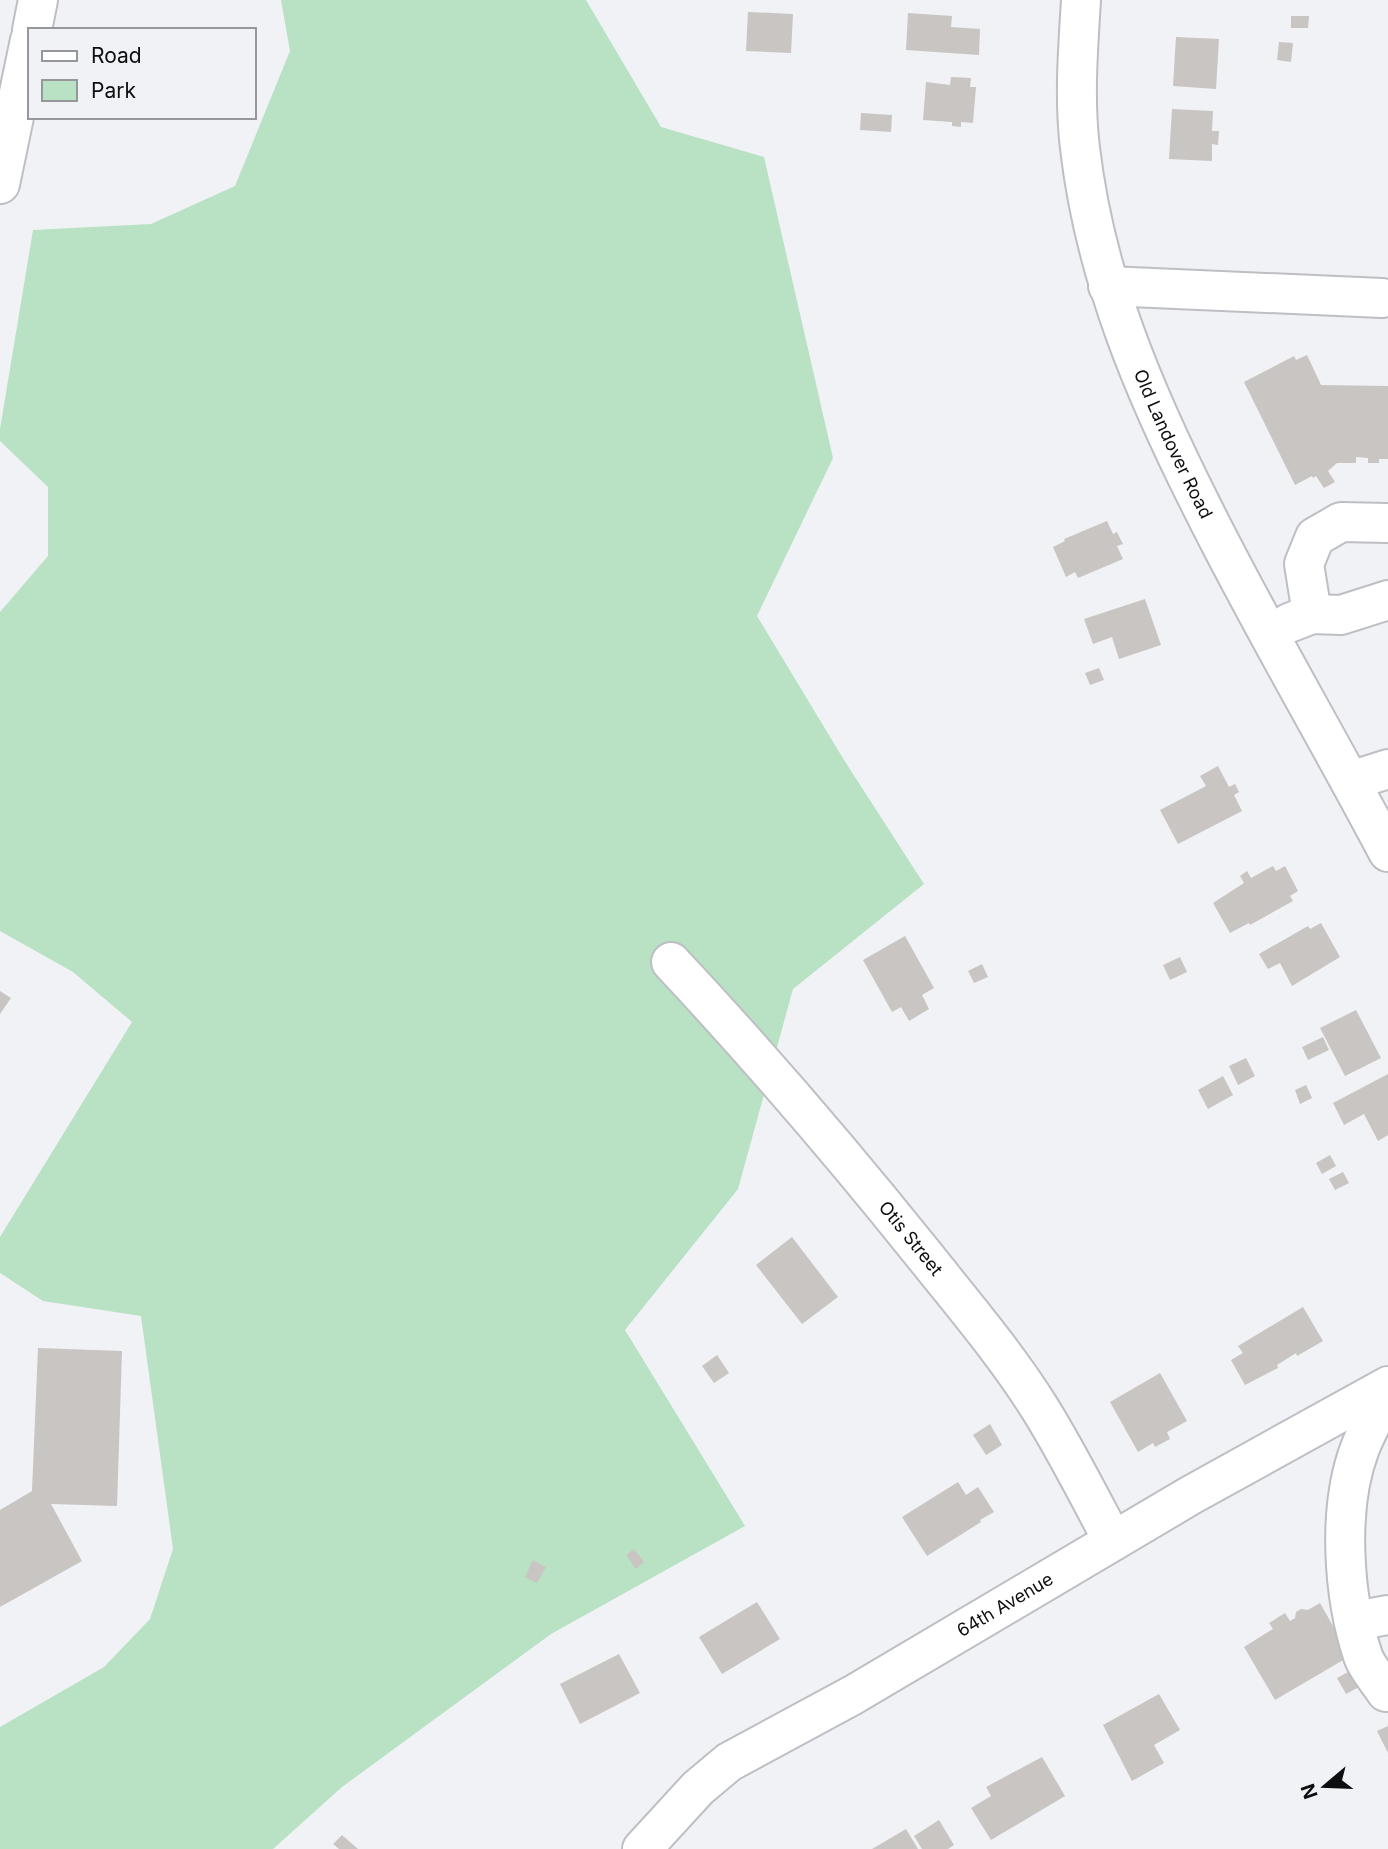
<svg xmlns="http://www.w3.org/2000/svg" width="1388" height="1849" font-family="Inter,sans-serif">
	<style>
		.green { fill: #b9e1c4 }
		.building { fill: #c9c5c2 }
		.lines { fill: none; stroke-linecap: round; stroke-linejoin: round }
		.minor-casing { stroke: #bdbfc3; stroke-width: 42 }
		.minor { stroke: #fff; stroke-width: 38 }
		.labels { text-anchor: middle; stroke-width: 5; stroke-linejoin: round; paint-order: stroke }
		.street-label { font-size: 18px; fill: #0d0e0f; stroke: #f0f2f6 }
	</style>
	<rect width="100%" height="100%" fill="#f0f2f6"/>
	<!-- green -->
	<polygon class="green" points="281,0 586,0 661,127 764,157 833,458 757,616 844,760 924,884 793,989 738,1189 625,1330 745,1526 551,1634 342,1787 273,1849 0,1849 0,1727 104,1667 150,1619 173,1549 141,1316 43,1301 0,1273 0,1237 132,1022 73,972 0,931 0,612 48,556 48,487 0,441 0,429 33,230 151,224 235,186 290,51"/>
	<!-- building -->
	<g class="building">
		<polygon points="748,12 793,14 791,53 746,51"/>
		<polygon points="908,13 952,16 951,27 980,29 979,55 906,50"/>
		<polygon points="1291,16 1309,16 1308,28 1291,28"/>
		<polygon points="1176,37 1219,39 1216,89 1173,86"/>
		<polygon points="1279,42 1293,43 1291,62 1277,60"/>
		<polygon points="951,77 971,78 970,87 976,87 973,123 961,122 961,127 952,126 952,122 923,120 926,82 950,85"/>
		<polygon points="1172,109 1213,111 1212,131 1219,131 1218,145 1212,144 1212,161 1169,159"/>
		<polygon points="861,113 892,115 891,132 860,130"/>
		<polygon points="1307,355 1321,385 1388,386 1388,459 1379,459 1379,463 1368,463 1368,458 1356,457 1356,463 1337,463 1328,471 1335,482 1324,488 1316,476 1313,478 1312,476 1295,485 1244,382 1294,356 1296,360"/>
		<polygon points="1107,521 1113,534 1117,532 1123,544 1117,546 1123,559 1078,578 1075,572 1066,577 1053,547 1065,541 1064,539"/>
		<polygon points="1145,599 1161,645 1119,659 1112,637 1093,644 1084,619"/>
		<polygon points="1099,668 1104,680 1090,685 1085,673"/>
		<polygon points="1218,766 1229,787 1235,784 1239,792 1234,795 1242,811 1178,844 1160,810 1206,786 1200,776"/>
		<polygon points="1273,866 1276,871 1285,866 1298,891 1290,896 1293,901 1250,925 1249,923 1230,933 1213,903 1244,883 1240,876 1247,871 1251,878"/>
		<polygon points="1321,923 1340,957 1292,986 1280,963 1268,969 1259,954 1308,926 1310,929"/>
		<polygon points="905,936 934,988 922,995 929,1009 909,1021 901,1007 892,1012 863,960"/>
		<polygon points="1180,957 1187,972 1170,980 1163,965"/>
		<polygon points="982,964 988,977 974,983 968,971"/>
		<polygon points="0,991 11,998 0,1014"/>
		<polygon points="1356,1010 1381,1058 1345,1076 1320,1028"/>
		<polygon points="1323,1037 1329,1050 1308,1060 1302,1047"/>
		<polygon points="1246,1058 1255,1076 1238,1085 1229,1066"/>
		<polygon points="1388,1074 1388,1135 1378,1141 1364,1114 1344,1125 1333,1103"/>
		<polygon points="1223,1076 1233,1095 1208,1109 1198,1090"/>
		<polygon points="1306,1085 1312,1098 1300,1104 1295,1090"/>
		<polygon points="1330,1155 1336,1166 1322,1174 1316,1163"/>
		<polygon points="1343,1172 1349,1183 1335,1190 1329,1179"/>
		<polygon points="792,1237 838,1297 802,1324 756,1265"/>
		<polygon points="1303,1307 1323,1341 1297,1356 1296,1353 1277,1365 1278,1368 1245,1385 1231,1360 1243,1353 1238,1346"/>
		<polygon points="38,1348 122,1351 117,1506 51,1504 82,1561 0,1607 0,1510 32,1491"/>
		<polygon points="717,1355 729,1373 714,1383 702,1366"/>
		<polygon points="1160,1373 1187,1421 1167,1432 1170,1439 1155,1447 1153,1443 1138,1452 1110,1402"/>
		<polygon points="990,1424 1002,1445 986,1455 973,1435"/>
		<polygon points="958,1482 966,1495 978,1487 994,1512 980,1520 981,1522 927,1556 902,1517"/>
		<polygon points="634,1549 644,1562 636,1569 626,1555"/>
		<polygon points="533,1560 546,1567 537,1583 525,1577"/>
		<polygon points="757,1602 780,1639 722,1674 699,1637"/>
		<polygon points="1320,1603 1350,1656 1275,1700 1244,1647 1273,1629 1269,1623 1285,1613 1290,1621 1295,1618 1296,1612 1301,1609 1308,1610"/>
		<polygon points="619,1654 640,1693 580,1724 560,1684"/>
		<polygon points="1350,1671 1359,1687 1346,1694 1337,1678"/>
		<polygon points="1159,1694 1180,1730 1154,1745 1164,1763 1132,1781 1103,1725"/>
		<polygon points="1388,1726 1388,1753 1377,1731"/>
		<polygon points="1042,1757 1065,1796 991,1840 971,1808 991,1796 986,1787"/>
		<polygon points="939,1820 954,1845 948,1849 922,1849 914,1836"/>
		<polygon points="906,1829 918,1849 872,1849"/>
		<polygon points="342,1835 358,1849 339,1849 333,1844"/>
	</g>
	<g class="lines">
		<defs>
			<g id="minor">
				<path id="s1" d="M 1081,0 C 1078,49 1074,99 1080,148 C 1095,277 1144,392 1202,507 C 1260,624 1327,736 1388,852"/>
				<polyline points="32,30 38,0"/>
				<polyline points="0,184 30,40"/>
				<polyline points="1108,286 1382,298"/>
				<polyline points="1312,614 1304,564 1315,537 1341,522 1388,523"/>
				<polyline points="1289,623 1312,614 1341,615 1388,600"/>
				<polyline points="1350,781 1388,769"/>
				<path id="s2" d="M 671,962 C 760,1057 843,1154 924,1255 C 963,1304 1005,1353 1039,1407 C 1066,1450 1089,1496 1113,1541"/>
				<path d="M 1388,1389 C 1379,1409 1368,1428 1360,1448 C 1337,1508 1343,1596 1363,1656 C 1367,1668 1379,1681 1386,1692 L 1388,1691"/>
				<polyline points="1355,1621 1388,1615"/>
				<path id="s3" d="M 642,1849 L 698,1788 L 729,1762 L 853,1695 L 1191,1495 L 1388,1386"/>
			</g>
		</defs>
		<!-- minor casing -->
		<use href="#minor" class="minor-casing"/>
		<!-- minor -->
		<use href="#minor" class="minor"/>
	</g>
	<g class="labels">
		<!-- street labels -->
		<g class="street-label">
			<text dy="6" stroke="none"><textPath href="#s1" startOffset="460">Old Landover Road</textPath></text>
			<text dy="6" stroke="none"><textPath href="#s2" startOffset="366">Otis Street</textPath></text>
			<text dy="6" stroke="none"><textPath href="#s3" startOffset="441">64th Avenue</textPath></text>
		</g>
	</g>
	<!-- legend -->
	<rect x="28" y="28" width="228" height="91" fill="#f0f2f6" stroke="#95979a" stroke-width="2"/>
	<rect x="42" y="51" width="35" height="10" fill="#ffffff" stroke="#95979a" stroke-width="2"/>
	<text x="91" y="63" font-size="21" fill="#0d0e0f">Road</text>
	<rect x="42" y="80" width="35" height="21" fill="#b9e1c4" stroke="#95979a" stroke-width="2"/>
	<text x="91" y="98" font-size="21" fill="#0d0e0f">Park</text>
	<!-- north arrow -->
	<g transform="translate(1325 1786) rotate(251)" stroke="#f0f2f6" stroke-width="5" paint-order="stroke">
	<path d="M0-5L12 26L0 18L-12 26Z" fill="#0d0e0f"/>
	<text y="-10" font-size="19" font-weight="bold" text-anchor="middle" fill="#0d0e0f">N</text>
	</g>
</svg>
